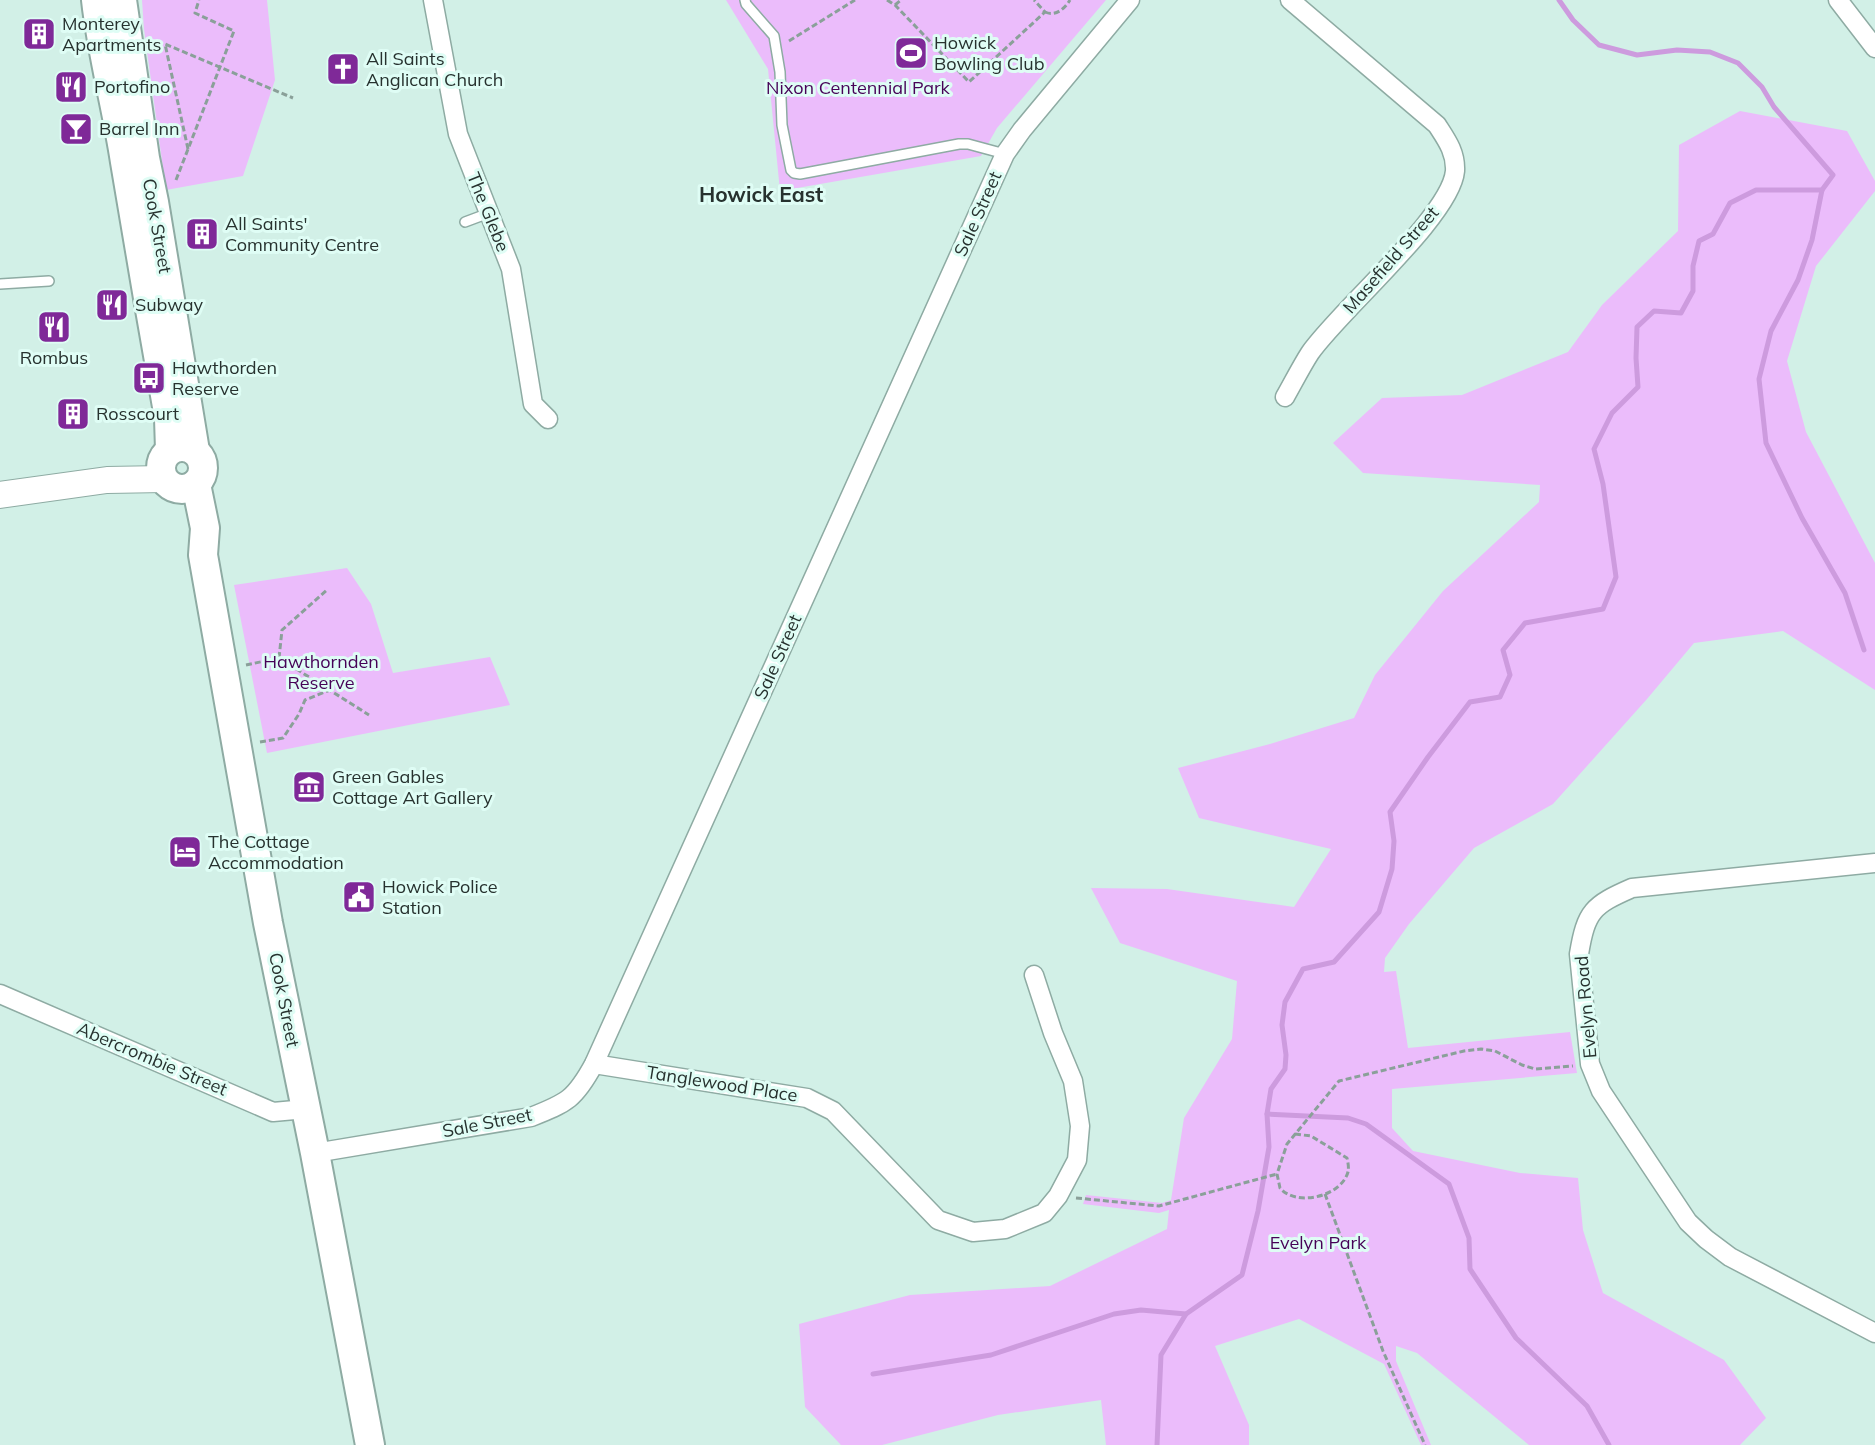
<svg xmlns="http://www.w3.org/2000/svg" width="1875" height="1445" font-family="Mulish,sans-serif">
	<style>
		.green { fill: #ebbcfb }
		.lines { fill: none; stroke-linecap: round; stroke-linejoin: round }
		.stream { stroke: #cd9bde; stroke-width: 5 }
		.lane-casing { stroke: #8eaba3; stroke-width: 12 }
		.street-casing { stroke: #8eaba3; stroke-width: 21 }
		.secondary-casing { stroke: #8eaba3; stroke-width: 28 }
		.primary-casing { stroke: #8eaba3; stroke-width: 32 }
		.path { stroke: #8aa099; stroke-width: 3; stroke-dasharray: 6 3; stroke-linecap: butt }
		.lane { stroke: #fff; stroke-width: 9 }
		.street { stroke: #fff; stroke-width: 18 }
		.secondary { stroke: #fff; stroke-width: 26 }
		.primary { stroke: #fff; stroke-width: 28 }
		.labels { text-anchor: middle; stroke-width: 6; stroke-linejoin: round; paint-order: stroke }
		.poi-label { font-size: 18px; fill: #27322f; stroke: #dffdf5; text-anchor: start }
		.park-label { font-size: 18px; fill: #460257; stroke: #dffdf5 }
		.street-label { font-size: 18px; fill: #27322f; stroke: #dffdf5 }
		.quarter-label { font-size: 21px; font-weight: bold; fill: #27322f; stroke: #dffdf5 }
	</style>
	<rect width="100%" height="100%" fill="#d2f0e7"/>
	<!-- green -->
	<g class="green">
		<polygon points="142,0 267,0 275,80 243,176 166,190 144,29"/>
		<polygon points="726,0 1106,0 997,128 981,156 780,191 768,69"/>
		<polygon points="1740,111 1847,131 1875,181 1875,191 1816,266 1787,361 1806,432 1875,563 1875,690 1783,631 1694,643 1647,699 1553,804 1474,848 1409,924 1385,958 1384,972 1396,971 1408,1048 1570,1032 1577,1073 1392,1089 1392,1128 1413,1151 1520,1173 1578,1178 1583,1230 1603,1293 1724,1360 1766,1418 1740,1445 1529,1445 1417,1353 1396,1346 1396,1361 1431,1445 1421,1445 1384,1364 1299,1319 1215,1346 1249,1425 1249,1445 1106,1445 1101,1400 998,1415 882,1445 841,1445 805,1407 799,1324 910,1295 1050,1286 1167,1229 1169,1210 1159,1213 1083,1204 1086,1195 1162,1203 1171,1200 1184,1118 1232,1039 1237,981 1120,943 1091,888 1167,889 1294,907 1331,849 1199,818 1178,768 1270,744 1354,718 1375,675 1443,591 1539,502 1540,485 1363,473 1333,443 1382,398 1462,395 1568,352 1602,305 1678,231 1679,145"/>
		<polygon points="347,568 371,604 393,673 490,657 510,705 267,753 234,585"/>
	</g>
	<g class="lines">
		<!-- stream -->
		<g class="stream">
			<polyline points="1559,0 1573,20 1599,45 1637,55 1677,50 1710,52 1738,63 1762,87 1774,107 1833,175 1822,190 1812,240 1798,280 1771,331 1759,379 1766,443 1802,518 1845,593 1864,650"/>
			<polyline points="1267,1114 1348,1118 1366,1124 1449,1184 1469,1238 1470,1269 1516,1338 1587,1406 1609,1445"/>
			<polyline points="873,1374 991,1355 1114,1314 1141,1310 1186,1314"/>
			<polyline points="1157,1445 1161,1355 1186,1314 1242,1275 1258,1211 1269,1147 1267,1114 1271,1089 1285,1069 1286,1055 1282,1025 1285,1002 1303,969 1334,962 1379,912 1392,869 1394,841 1390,812 1428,757 1470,702 1500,697 1510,675 1503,650 1525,623 1603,609 1616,577 1603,484 1594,449 1612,413 1638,387 1636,358 1637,327 1654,311 1681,313 1693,291 1693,266 1699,241 1713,234 1730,203 1756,190 1822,190"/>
		</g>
		<defs>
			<g id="lane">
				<polyline points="745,0 746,4 774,36 780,72 782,125 791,170 794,173 800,174 959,144 968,144 1005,154"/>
				<polyline points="465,222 489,213"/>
				<polyline points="0,284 49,281"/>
			</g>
			<g id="street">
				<polyline points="433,0 458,134 511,269 533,404 548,419"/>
				<polyline points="1838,0 1875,48"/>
				<path d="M 1285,397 C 1293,383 1301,367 1310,353 C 1339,311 1451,216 1455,171 C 1456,152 1446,139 1437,125 L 1290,0"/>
				<path d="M 1875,863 L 1632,888 C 1593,905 1586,911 1579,954 L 1590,1064 L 1601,1091 L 1688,1222 L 1706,1239 L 1730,1257 L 1875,1333"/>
				<polyline points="0,994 273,1112 306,1109"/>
				<polyline points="594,1064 807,1098 833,1111 938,1220 973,1232 1005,1229 1044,1213 1058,1196 1077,1160 1080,1126 1073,1081 1053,1033 1034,975"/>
				<path d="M 315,1153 L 531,1117 C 567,1103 575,1099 594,1064 L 1005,154 L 1022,130 L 1130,0"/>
			</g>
			<polyline id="secondary" points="0,495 107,480 164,479"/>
			<g id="primary">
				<path d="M 96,0 C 102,55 117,108 125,162 C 139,247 154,333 169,418 L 170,450"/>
				<polyline points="122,0 145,158 154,202 195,451"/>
				<circle cx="182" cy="468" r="21"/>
				<polyline points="196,484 205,528 203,555 268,923 315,1153 370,1445"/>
			</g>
		</defs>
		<!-- lane casing -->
		<use href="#lane" class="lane-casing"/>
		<!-- street casing -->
		<use href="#street" class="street-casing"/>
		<!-- secondary casing -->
		<use href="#secondary" class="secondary-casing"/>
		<!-- primary casing -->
		<use href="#primary" class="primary-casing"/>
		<!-- path -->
		<g class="path">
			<polyline points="887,0 895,5 969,82 1045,12 1034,0"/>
			<polyline points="895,5 901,0"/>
			<path d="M 1045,12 C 1056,17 1065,8 1070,0"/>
			<polyline points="789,41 855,0"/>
			<polyline points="188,149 165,44 293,98"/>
			<polyline points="176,180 234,31 195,13 199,0"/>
			<polyline points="279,658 282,630 328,589"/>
			<polyline points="246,665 279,658 369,715"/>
			<polyline points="260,742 283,738 299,714 305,700 330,690"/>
			<path d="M 1295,1134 L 1311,1136 L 1347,1158 C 1348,1162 1349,1168 1348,1172 C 1341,1197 1296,1207 1280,1188 L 1277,1174 L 1287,1144 L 1339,1081 L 1464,1051 L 1481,1049 L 1495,1051 L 1522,1065 L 1535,1069 L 1573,1066"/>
			<polyline points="1325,1194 1383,1351 1425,1445"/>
			<polyline points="1076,1198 1159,1206 1277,1174"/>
		</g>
		<!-- lane -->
		<use href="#lane" class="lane"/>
		<!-- street -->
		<use href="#street" class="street"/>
		<!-- secondary -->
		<use href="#secondary" class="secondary"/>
		<!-- primary -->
		<use href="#primary" class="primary"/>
	</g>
	<!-- icons -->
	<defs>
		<symbol id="building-square" viewBox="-11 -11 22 22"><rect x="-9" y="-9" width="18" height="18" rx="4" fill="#7f2998" stroke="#dffdf5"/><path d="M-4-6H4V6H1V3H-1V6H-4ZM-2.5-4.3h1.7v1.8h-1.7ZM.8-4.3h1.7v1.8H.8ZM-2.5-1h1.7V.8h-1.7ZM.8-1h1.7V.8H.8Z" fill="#fff"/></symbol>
		<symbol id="stadium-square" viewBox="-11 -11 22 22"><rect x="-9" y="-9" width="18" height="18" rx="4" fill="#7f2998" stroke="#dffdf5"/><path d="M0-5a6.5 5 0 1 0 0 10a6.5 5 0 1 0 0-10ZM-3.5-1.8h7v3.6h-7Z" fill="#fff"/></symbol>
		<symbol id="church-square" viewBox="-11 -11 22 22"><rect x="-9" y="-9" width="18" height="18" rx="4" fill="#7f2998" stroke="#dffdf5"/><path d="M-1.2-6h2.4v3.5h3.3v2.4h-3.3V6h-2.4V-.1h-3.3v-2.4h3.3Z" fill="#fff"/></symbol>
		<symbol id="restaurant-square" viewBox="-11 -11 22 22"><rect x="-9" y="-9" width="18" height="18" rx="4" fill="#7f2998" stroke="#dffdf5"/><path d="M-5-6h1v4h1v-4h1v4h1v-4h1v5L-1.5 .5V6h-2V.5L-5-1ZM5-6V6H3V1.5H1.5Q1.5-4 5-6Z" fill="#fff"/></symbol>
		<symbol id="bar-square" viewBox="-11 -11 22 22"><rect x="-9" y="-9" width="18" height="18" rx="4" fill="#7f2998" stroke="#dffdf5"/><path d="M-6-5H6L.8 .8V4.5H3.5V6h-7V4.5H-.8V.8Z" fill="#fff"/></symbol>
		<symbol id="bus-square" viewBox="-11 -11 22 22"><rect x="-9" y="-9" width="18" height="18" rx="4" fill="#7f2998" stroke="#dffdf5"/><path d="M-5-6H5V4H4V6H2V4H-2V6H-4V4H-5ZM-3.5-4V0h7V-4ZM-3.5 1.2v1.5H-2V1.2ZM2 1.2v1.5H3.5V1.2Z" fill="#fff"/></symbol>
		<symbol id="museum-square" viewBox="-11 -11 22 22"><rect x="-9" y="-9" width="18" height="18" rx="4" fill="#7f2998" stroke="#dffdf5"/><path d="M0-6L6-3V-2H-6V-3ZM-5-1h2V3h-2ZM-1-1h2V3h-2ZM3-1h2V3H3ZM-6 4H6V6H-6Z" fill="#fff"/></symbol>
		<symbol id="hotel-square" viewBox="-11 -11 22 22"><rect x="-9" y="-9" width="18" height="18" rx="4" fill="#7f2998" stroke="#dffdf5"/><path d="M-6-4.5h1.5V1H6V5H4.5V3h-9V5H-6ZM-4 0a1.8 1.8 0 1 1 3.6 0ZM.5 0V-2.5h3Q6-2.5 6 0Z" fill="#fff"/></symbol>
		<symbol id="civic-square" viewBox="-11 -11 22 22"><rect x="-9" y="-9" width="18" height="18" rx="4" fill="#7f2998" stroke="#dffdf5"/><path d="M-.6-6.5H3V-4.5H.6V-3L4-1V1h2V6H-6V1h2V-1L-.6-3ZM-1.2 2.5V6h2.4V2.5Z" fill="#fff"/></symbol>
	</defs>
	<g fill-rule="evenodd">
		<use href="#building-square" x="20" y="15" width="38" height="38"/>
		<use href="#stadium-square" x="892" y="34" width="38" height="38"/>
		<use href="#church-square" x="324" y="50" width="38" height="38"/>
		<use href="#restaurant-square" x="52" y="68" width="38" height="38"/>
		<use href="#bar-square" x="57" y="110" width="38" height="38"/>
		<use href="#building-square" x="183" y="215" width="38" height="38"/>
		<use href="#restaurant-square" x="93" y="286" width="38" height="38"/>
		<use href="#restaurant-square" x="35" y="308" width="38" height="38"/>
		<use href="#bus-square" x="130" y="359" width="38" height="38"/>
		<use href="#building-square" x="54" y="395" width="38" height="38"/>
		<use href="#museum-square" x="290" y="768" width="38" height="38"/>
		<use href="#hotel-square" x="166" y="833" width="38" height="38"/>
		<use href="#civic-square" x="340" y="878" width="38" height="38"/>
	</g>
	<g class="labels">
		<!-- poi labels -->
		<g class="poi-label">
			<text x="62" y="30">Monterey<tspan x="62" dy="21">Apartments</tspan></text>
			<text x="934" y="49">Howick<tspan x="934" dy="21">Bowling Club</tspan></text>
			<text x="366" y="65">All Saints<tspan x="366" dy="21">Anglican Church</tspan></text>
			<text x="94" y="93">Portofino</text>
			<text x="99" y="135">Barrel Inn</text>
			<text x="225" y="230">All Saints'<tspan x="225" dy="21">Community Centre</tspan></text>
			<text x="135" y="311">Subway</text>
			<text x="54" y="364" text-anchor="middle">Rombus</text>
			<text x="172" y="374">Hawthorden<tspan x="172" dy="21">Reserve</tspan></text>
			<text x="96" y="420">Rosscourt</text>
			<text x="332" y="783">Green Gables<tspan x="332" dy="21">Cottage Art Gallery</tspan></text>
			<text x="208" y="848">The Cottage<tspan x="208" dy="21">Accommodation</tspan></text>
			<text x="382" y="893">Howick Police<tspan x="382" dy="21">Station</tspan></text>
		</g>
		<!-- park labels -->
		<g class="park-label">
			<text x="858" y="94">Nixon Centennial Park</text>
			<text x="321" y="668">Hawthornden<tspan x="321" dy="21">Reserve</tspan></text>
			<text x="1318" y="1249">Evelyn Park</text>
		</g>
		<!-- street labels -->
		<g class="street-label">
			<text transform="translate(488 212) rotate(68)" y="6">The Glebe</text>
			<text transform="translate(978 214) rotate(-66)" y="6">Sale Street</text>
			<text transform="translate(157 226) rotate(80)" y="6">Cook Street</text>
			<text transform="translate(1391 260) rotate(-49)" y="6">Masefield Street</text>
			<text transform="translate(778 657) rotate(-66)" y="6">Sale Street</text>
			<text transform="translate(284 1000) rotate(79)" y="6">Cook Street</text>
			<text transform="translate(1586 1007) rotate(-95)" y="6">Evelyn Road</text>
			<text transform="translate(152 1059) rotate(23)" y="6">Abercrombie Street</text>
			<text transform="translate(722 1084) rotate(9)" y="6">Tanglewood Place</text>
			<text transform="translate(487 1123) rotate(-11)" y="6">Sale Street</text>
		</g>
		<!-- quarter labels -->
		<g class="quarter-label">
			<text x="761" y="202">Howick East</text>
		</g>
	</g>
</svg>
